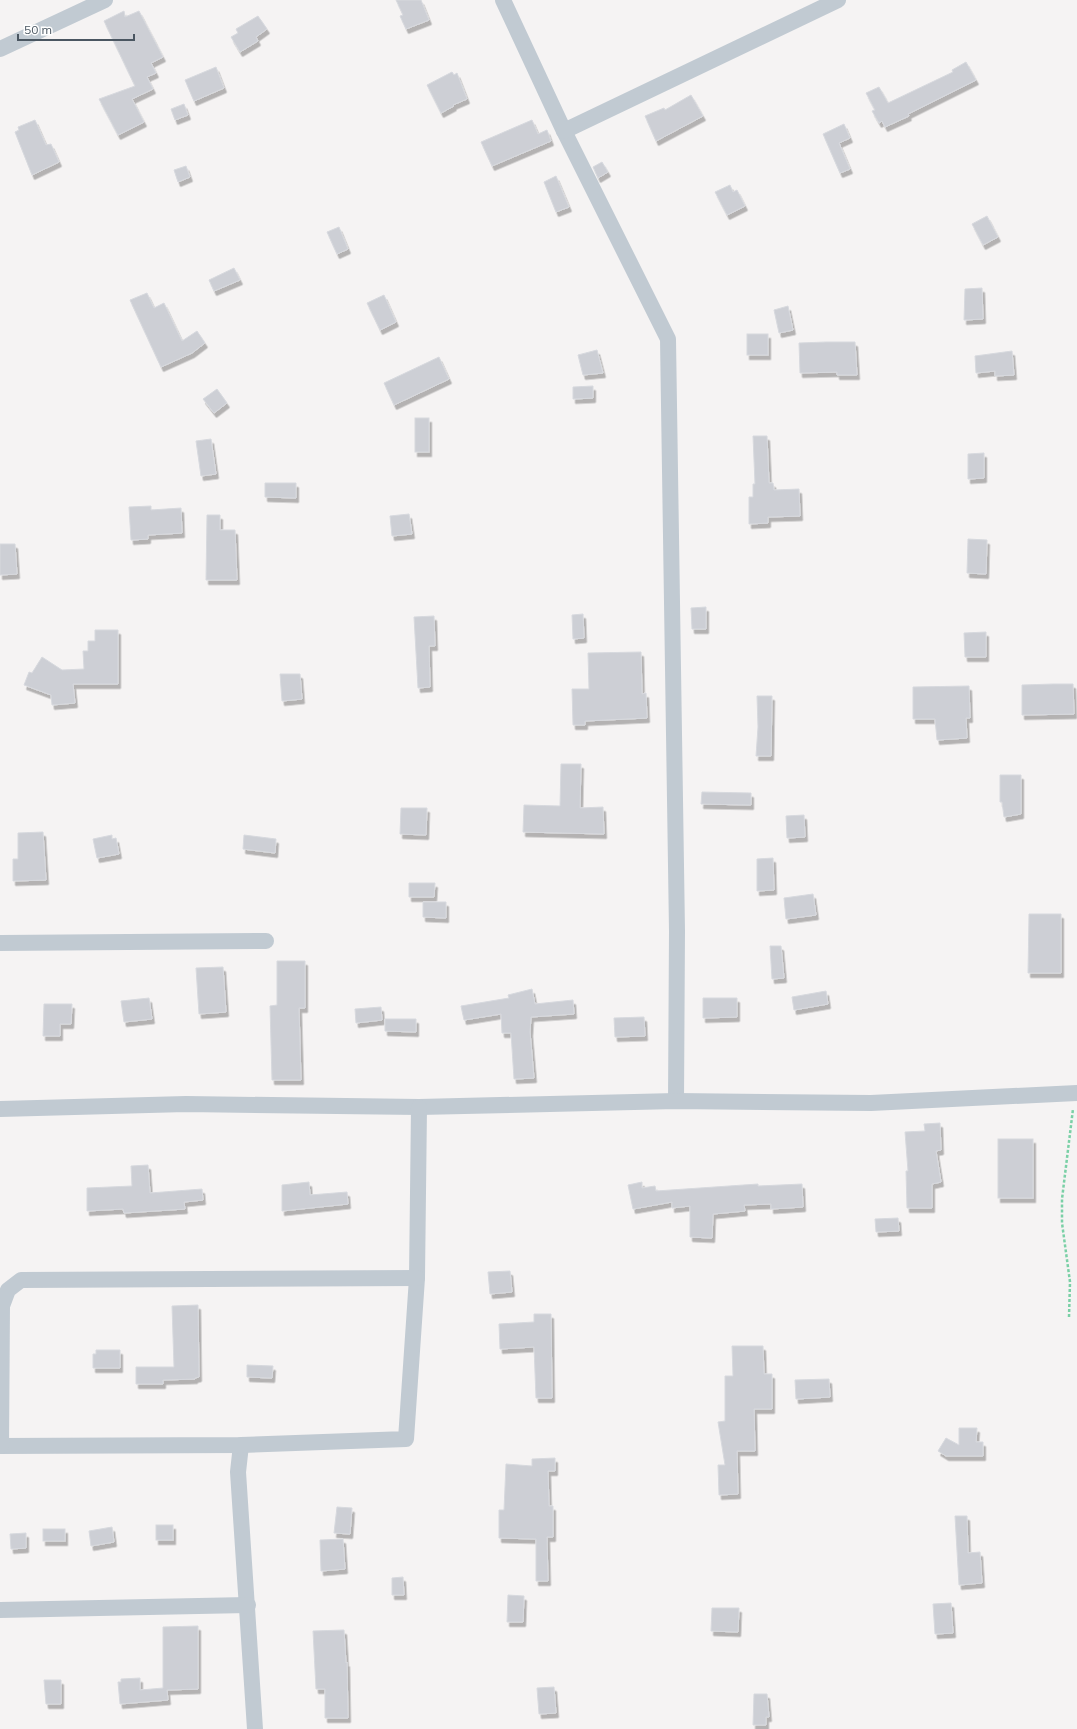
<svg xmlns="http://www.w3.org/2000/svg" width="1077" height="1729" font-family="Mulish,sans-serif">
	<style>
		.building { fill: #cdcfd5; stroke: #d7d9de; filter: url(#shadow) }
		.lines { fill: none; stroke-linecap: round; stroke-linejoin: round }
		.path { stroke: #7ad0a6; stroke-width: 2.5; stroke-dasharray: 3 2; stroke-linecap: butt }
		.street { stroke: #c1cad2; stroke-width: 16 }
	</style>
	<defs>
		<filter id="shadow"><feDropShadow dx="2.5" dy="4.5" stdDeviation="0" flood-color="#0004"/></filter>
	</defs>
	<rect width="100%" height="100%" fill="#f5f3f3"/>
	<!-- building -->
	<g class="building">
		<polygon points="396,0 421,0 429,20 406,29 400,16 403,15"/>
		<polygon points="124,11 125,17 139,11 163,57 151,63 156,73 147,77 153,89 132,99 144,122 118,135 99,99 135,86 104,21"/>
		<polygon points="258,16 267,29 256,37 258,41 240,52 231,37 238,33 236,29"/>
		<polygon points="966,62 976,80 908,114 909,116 885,127 882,121 879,123 872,111 875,110 866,93 879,87 888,103 953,72 952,70"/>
		<polygon points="216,67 224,88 194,101 185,80"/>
		<polygon points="452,72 454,75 457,73 467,99 453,105 454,106 441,113 427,85"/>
		<polygon points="691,95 703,116 656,141 645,116 664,108 665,110"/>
		<polygon points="184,104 188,115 175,120 171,109"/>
		<polygon points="35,120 46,145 51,144 59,162 32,175 15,132 19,130 18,127"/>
		<polygon points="532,120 538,134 547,130 551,141 492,166 481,142"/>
		<polygon points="844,124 850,138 839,143 850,169 840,173 823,134"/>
		<polygon points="602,162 608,172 598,178 593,167"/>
		<polygon points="186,166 190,177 178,182 174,170"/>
		<polygon points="556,176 569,207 556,212 544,182"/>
		<polygon points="730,185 733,192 737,190 745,206 727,215 715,192"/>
		<polygon points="987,216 998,237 983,245 972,224"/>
		<polygon points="339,227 348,249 337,254 327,232"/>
		<polygon points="234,268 240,280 214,291 209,280"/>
		<polygon points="982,288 983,319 964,320 965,289"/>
		<polygon points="147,293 154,308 164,303 182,341 197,331 205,343 192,353 161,367 130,300"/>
		<polygon points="384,295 396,322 380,330 367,303"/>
		<polygon points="788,306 793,330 779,333 774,310"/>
		<rect x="747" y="334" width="21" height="21"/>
		<polygon points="826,342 855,342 857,375 837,375 837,372 800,373 799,343"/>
		<polygon points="597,350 603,373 583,375 578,355"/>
		<polygon points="1012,351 1014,375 995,376 995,371 976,373 975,356"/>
		<polygon points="439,357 449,379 394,405 384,383"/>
		<polygon points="593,386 593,398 573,399 573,387"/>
		<polygon points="217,389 227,403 214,413 203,399"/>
		<rect x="415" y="418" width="14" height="34"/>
		<polygon points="753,436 767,436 769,483 773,483 774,490 799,489 800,516 768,517 768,523 749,524 749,497 753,497 753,484 755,484"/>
		<polygon points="211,439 216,474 201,476 196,441"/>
		<polygon points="984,453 984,478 968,479 968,454"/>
		<polygon points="265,483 296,483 296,498 265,497"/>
		<polygon points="151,506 151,510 181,508 182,533 148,535 148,539 131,540 129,507"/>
		<polygon points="409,514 412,534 392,536 390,516"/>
		<polygon points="207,515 220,515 220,530 235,530 237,580 206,580"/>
		<polygon points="968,539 987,540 986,574 967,573"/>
		<polygon points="0,544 15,544 17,574 0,575"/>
		<polygon points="706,607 706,629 692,629 691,608"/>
		<polygon points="583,614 584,638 573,639 572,615"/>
		<polygon points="434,616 435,646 429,646 430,687 418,688 414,617"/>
		<polygon points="95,630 118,630 118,684 73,684 75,703 52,705 51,695 24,685 29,672 32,673 42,657 62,670 84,669 83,651 88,651 88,641 95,641"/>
		<polygon points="986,632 986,657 965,657 964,633"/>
		<polygon points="641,652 642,694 646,693 647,718 585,721 585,725 573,725 572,689 589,689 588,653"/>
		<polygon points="280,674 300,674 302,699 282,701"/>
		<polygon points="1053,684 1073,684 1074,714 1022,715 1022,685"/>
		<polygon points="969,686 970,718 966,718 967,738 937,740 935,719 913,719 913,687"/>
		<polygon points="757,696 772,696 771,756 756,756 758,727"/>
		<polygon points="561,764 581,764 580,808 603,807 604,834 523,832 524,805 560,806"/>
		<polygon points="1000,775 1021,775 1021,814 1004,817 1002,802 1000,802"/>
		<polygon points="702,792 751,793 751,805 701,804"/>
		<polygon points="401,808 427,808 426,835 400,834"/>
		<polygon points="804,815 805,837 787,838 786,816"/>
		<polygon points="43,832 46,880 13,881 13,859 18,859 18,833"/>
		<polygon points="112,835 112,839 116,838 119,854 97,858 93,839"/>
		<polygon points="244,835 276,839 275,853 243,849"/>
		<polygon points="773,858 774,890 757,891 757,859"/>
		<polygon points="409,883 435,883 434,897 409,897"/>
		<polygon points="813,894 816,915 786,919 784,898"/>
		<polygon points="423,902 446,902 446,918 423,917"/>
		<polygon points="1029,914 1061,914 1061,973 1028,973"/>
		<polygon points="770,946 781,946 784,978 772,979"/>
		<polygon points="277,961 305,961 305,1008 299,1008 301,1080 272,1080 270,1006 277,1005"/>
		<polygon points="223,967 226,1012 199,1014 196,968"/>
		<polygon points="532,989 535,1004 573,1000 574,1014 531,1017 530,1032 534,1078 514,1079 511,1033 502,1033 501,1014 464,1020 461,1006 509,998 508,995"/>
		<polygon points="826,991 828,1004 794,1010 792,997"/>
		<polygon points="149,998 152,1019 124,1022 121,1001"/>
		<polygon points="703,998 737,998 737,1017 703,1018"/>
		<polygon points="44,1004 72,1004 71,1024 60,1024 60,1036 43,1036"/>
		<polygon points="381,1007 382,1020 356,1023 355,1009"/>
		<polygon points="644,1017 645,1036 615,1037 614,1018"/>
		<polygon points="385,1019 416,1019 416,1032 385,1031"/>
		<polygon points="940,1123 941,1150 936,1151 941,1182 932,1184 932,1208 907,1208 906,1171 908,1171 905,1132 925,1131 924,1124"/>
		<rect x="998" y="1139" width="35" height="59"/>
		<polygon points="148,1165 150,1193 202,1189 203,1200 184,1202 185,1209 124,1213 123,1209 87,1211 87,1188 132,1186 131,1166"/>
		<polygon points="309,1182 310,1195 347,1192 348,1204 282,1211 282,1185"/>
		<polygon points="642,1182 642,1188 655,1186 656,1191 758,1184 758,1186 802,1184 803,1207 771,1209 771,1204 744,1205 745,1211 713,1214 712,1238 690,1237 690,1206 672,1208 672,1202 633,1209 628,1185"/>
		<polygon points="898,1218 899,1231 876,1232 875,1219"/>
		<polygon points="510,1271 512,1292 490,1294 488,1272"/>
		<polygon points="198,1305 199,1377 195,1378 195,1379 163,1380 163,1384 136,1384 136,1367 174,1367 172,1306"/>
		<polygon points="534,1314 551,1314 552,1398 536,1398 534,1347 500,1349 499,1324 534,1322"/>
		<polygon points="732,1346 763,1346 764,1374 772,1374 772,1409 754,1409 755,1451 737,1451 738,1494 719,1495 718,1465 725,1465 718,1422 725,1421 725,1376 733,1376"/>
		<polygon points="96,1350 120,1350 120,1368 93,1368 93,1354 96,1354"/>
		<polygon points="247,1365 273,1366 272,1378 247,1377"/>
		<polygon points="829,1379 830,1397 796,1399 795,1380"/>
		<polygon points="959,1428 977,1428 976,1442 983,1442 983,1456 946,1456 938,1451 946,1438 959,1445"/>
		<polygon points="555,1458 555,1471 548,1471 549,1506 553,1506 553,1537 547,1537 548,1581 536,1581 536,1539 499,1538 499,1510 504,1510 506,1464 532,1466 532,1459"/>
		<polygon points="337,1507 352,1508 350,1534 334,1533"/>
		<polygon points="955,1516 967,1516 968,1553 980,1552 982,1583 959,1585"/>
		<rect x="156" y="1525" width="17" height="15"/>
		<polygon points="112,1527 114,1542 91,1546 89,1531"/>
		<rect x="43" y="1529" width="22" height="12"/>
		<polygon points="26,1533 26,1548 11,1549 10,1534"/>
		<polygon points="343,1539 345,1569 321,1571 320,1540"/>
		<polygon points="403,1577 404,1595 392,1595 392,1578"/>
		<polygon points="508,1595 524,1596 523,1622 507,1622"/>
		<polygon points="951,1603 953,1633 935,1634 933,1604"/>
		<polygon points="712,1608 739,1608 738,1632 711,1631"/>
		<polygon points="198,1626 198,1689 167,1690 168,1700 120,1704 118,1682 121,1682 121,1679 140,1678 140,1690 163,1688 163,1627"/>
		<polygon points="344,1630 346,1663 347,1662 348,1718 325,1718 325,1689 316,1689 313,1631"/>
		<polygon points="44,1680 61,1680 61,1704 46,1704"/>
		<polygon points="554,1687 556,1713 539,1714 537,1688"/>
		<polygon points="754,1694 767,1694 769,1717 766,1717 766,1725 753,1725"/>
	</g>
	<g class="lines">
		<!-- path -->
		<polyline class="path" points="1069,1317 1070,1282 1062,1223 1062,1199 1073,1109"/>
		<!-- street -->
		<g class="street">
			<polyline points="503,0 564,131 668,339 677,931 676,1101"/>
			<polyline points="0,49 105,0"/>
			<polyline points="564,131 838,0"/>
			<polyline points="0,943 266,941"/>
			<polyline points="0,1109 186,1104 419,1107 676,1101 871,1103 1077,1093"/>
			<polyline points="241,1445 238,1472 255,1729"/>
			<polyline points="0,1446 241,1445 406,1439 417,1278 419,1107"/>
			<polyline points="1,1446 2,1306 8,1290 21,1280 417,1278"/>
			<polyline points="0,1610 248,1605"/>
		</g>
	</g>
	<!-- scale -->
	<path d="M18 34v6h116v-6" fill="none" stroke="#4a5661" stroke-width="2"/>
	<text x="24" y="34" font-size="12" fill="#4a5661" stroke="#ffffff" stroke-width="3" paint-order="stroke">50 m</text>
</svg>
